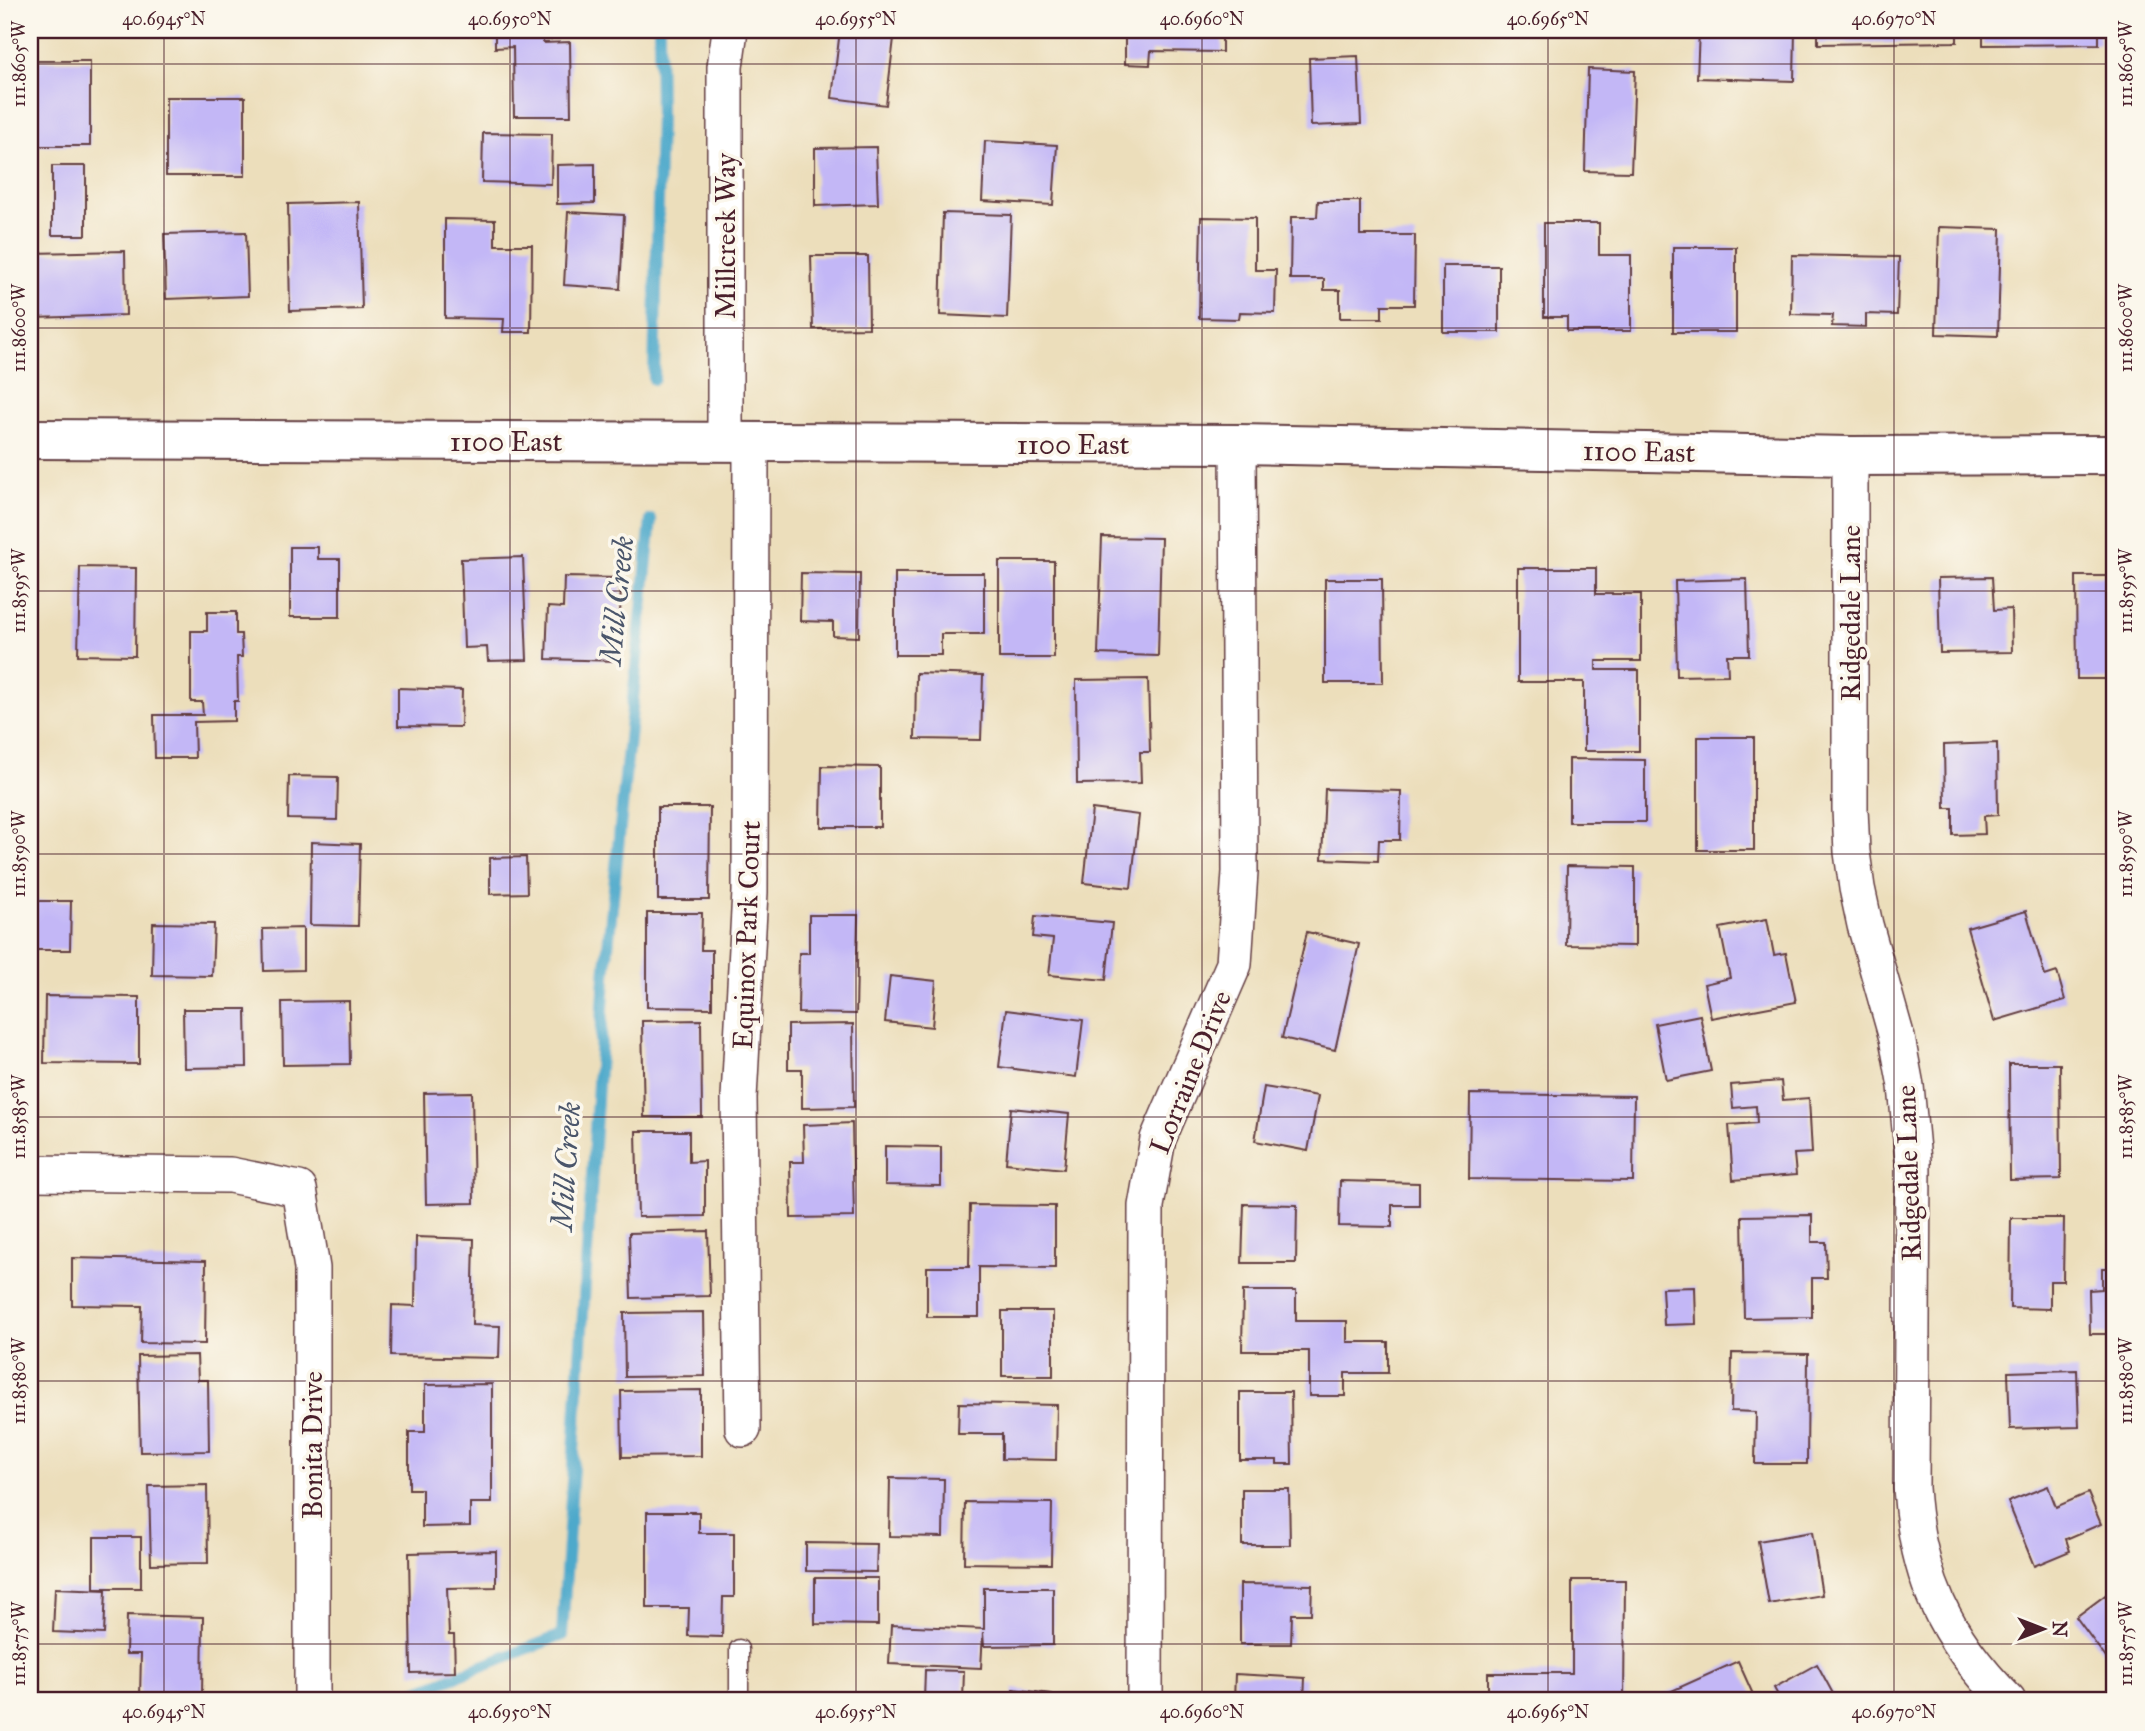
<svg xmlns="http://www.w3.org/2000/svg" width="2145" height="1731" font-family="'IM FELL Great Primer',serif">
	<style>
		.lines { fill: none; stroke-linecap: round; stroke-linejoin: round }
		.stream { stroke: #4da9cb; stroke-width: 12 }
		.building { fill: #c3b7f6 }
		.service-casing { stroke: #623c41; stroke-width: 21 }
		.minor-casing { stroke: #623c41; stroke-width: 38 }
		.tertiary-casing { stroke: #623c41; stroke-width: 42 }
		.service { stroke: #fff; stroke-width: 18 }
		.minor { stroke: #fff; stroke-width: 35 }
		.tertiary { stroke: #fff; stroke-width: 38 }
		.ticks { fill: none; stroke: #4a1f2b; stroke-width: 2; stroke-opacity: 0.45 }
		.labels { text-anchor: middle; stroke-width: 7; stroke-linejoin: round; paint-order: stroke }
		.street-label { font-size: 28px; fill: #4a1f2b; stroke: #fbf7ec }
		.water-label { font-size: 30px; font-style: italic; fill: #4b566b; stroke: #fbf7ec }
		.neatline { fill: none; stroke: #4a1f2b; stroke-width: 2.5 }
		.ticks-label { font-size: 18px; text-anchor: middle; fill: #4a1f2b }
	</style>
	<rect width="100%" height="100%" fill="#fbf7ec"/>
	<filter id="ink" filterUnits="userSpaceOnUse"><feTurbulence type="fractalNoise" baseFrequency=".0143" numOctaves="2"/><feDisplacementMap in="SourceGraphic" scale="14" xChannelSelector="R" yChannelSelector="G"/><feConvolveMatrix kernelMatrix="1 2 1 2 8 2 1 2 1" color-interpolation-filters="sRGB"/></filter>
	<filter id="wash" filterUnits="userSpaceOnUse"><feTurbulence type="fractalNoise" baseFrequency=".00686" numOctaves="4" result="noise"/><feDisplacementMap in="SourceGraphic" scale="28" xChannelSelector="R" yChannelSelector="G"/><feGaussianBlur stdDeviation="1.57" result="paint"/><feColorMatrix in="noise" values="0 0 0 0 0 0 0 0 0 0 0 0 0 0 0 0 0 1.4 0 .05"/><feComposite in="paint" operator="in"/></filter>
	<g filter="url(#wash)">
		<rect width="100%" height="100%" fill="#ecdebb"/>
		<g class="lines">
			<!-- stream -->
			<g class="stream">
				<polyline points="654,379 660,116 659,30"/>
				<polyline points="392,1701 562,1635 605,977 651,520"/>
			</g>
		</g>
		<g id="blocks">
			<!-- building -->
			<g class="building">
				<polygon points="495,30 543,30 543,43 570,42 571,116 514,116 513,47 495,48"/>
				<polygon points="840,30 895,30 886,105 832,98"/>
				<polygon points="1125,30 1222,30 1222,52 1151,51 1150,65 1125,64"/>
				<polygon points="1699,30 1795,30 1794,81 1697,78"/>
				<polygon points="1818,30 1957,30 1957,42 1818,44"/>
				<polygon points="1983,30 2099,30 2099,44 1983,45"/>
				<polygon points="1358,56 1361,124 1311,126 1309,58"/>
				<rect x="35" y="61" width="55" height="85"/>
				<polygon points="1588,69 1635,71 1631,172 1585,171"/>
				<rect x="166" y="97" width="79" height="79"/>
				<polygon points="483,133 552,134 551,184 482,182"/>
				<polygon points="985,141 1057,145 1053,205 982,201"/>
				<polygon points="876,147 878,204 815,206 815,148"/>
				<polygon points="595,164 595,203 557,204 557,165"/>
				<rect x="52" y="166" width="34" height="69"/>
				<polygon points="1318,201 1360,201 1360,235 1415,235 1414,305 1382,305 1382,318 1340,318 1340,290 1324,290 1324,279 1290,279 1291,217 1317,217"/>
				<polygon points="359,202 362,309 290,311 288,204"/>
				<polygon points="568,212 624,215 620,289 564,285"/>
				<polygon points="943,213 1011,215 1007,318 940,315"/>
				<polygon points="1201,217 1255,218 1255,270 1276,270 1275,313 1240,312 1239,319 1199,318"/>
				<polygon points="445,219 495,220 495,245 532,245 531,332 503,332 504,319 445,318"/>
				<polygon points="1544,223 1599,223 1599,255 1631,255 1631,331 1567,331 1567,317 1544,317"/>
				<polygon points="1939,227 2001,229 1998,336 1936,334"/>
				<polygon points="246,232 248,296 166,299 164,234"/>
				<rect x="1673" y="247" width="63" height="85"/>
				<polygon points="125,251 126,315 34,318 32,253"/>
				<polygon points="1792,255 1899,257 1897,315 1866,314 1866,327 1832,326 1833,315 1791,314"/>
				<polygon points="811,256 868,256 869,328 813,329"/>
				<rect x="1443" y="266" width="56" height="66"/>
				<polygon points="1102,537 1161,538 1158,656 1098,654"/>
				<polygon points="290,547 318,547 318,559 340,559 340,617 290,617"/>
				<polygon points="523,557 527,660 488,661 487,647 464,648 461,559"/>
				<rect x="999" y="561" width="55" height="97"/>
				<polygon points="80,567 136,568 135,656 78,655"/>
				<polygon points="1518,568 1596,568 1596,594 1641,594 1641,661 1596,661 1596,670 1639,670 1639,751 1584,751 1584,682 1518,682"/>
				<polygon points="801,573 860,574 859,637 833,636 833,622 800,621"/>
				<polygon points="895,573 984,573 984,634 941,634 941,655 895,655"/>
				<polygon points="2076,576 2115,576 2115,679 2077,679"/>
				<polygon points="564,577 621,578 619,661 546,659 548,607 563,608"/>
				<polygon points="1992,577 1994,610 2011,609 2012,652 1940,653 1938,578"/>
				<polygon points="1325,579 1382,579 1383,683 1325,683"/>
				<polygon points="1747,579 1749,655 1727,655 1728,675 1677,676 1675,581"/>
				<polygon points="207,612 236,612 236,634 241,634 242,657 237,657 238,701 234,701 234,721 194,722 195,758 155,758 154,715 203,715 202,702 191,702 191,631 207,631"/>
				<polygon points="916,673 983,675 981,740 915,739"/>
				<polygon points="1148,679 1150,752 1140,752 1141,783 1077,784 1076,680"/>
				<polygon points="398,688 462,690 461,727 398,726"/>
				<rect x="1698" y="737" width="56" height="113"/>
				<polygon points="1997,743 1998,815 1984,816 1985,834 1953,835 1953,808 1945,808 1944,745"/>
				<polygon points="1569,759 1645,760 1645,822 1569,822"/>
				<polygon points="822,766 880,767 880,827 821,827"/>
				<polygon points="289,776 338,777 337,820 288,819"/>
				<polygon points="1325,789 1401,791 1400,840 1379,840 1378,861 1322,859"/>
				<polygon points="658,807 710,807 709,900 658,900"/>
				<polygon points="1092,809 1139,815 1131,888 1084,883"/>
				<polygon points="311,842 360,844 358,926 310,925"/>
				<polygon points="526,857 527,893 490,894 490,858"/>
				<polygon points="1567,866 1635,867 1635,946 1566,945"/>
				<polygon points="30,901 71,901 70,950 30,950"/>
				<polygon points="2026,911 2045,976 2057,972 2065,1000 1994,1021 1967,928"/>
				<polygon points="647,913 702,913 701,950 712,950 712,1008 647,1007"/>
				<polygon points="809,915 858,915 856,1014 798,1013 799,953 809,953"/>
				<polygon points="1035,916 1112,923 1106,980 1049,975 1053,939 1033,937"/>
				<polygon points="1767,919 1774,955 1786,953 1796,1002 1711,1018 1704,984 1730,978 1720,928"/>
				<polygon points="153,923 214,924 212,976 152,975"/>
				<polygon points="303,928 303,970 264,971 263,929"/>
				<polygon points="1307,932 1359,944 1335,1050 1282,1038"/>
				<polygon points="890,976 936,981 932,1027 885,1022"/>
				<polygon points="45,996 139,997 139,1064 44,1063"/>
				<polygon points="349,1001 350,1064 283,1065 282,1002"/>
				<polygon points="183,1009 246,1009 247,1067 184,1068"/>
				<polygon points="1006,1010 1083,1020 1076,1077 999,1067"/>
				<polygon points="1700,1015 1711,1071 1666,1080 1655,1024"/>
				<polygon points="701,1020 702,1117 644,1117 642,1021"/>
				<polygon points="853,1024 854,1107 802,1108 802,1069 788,1069 788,1025"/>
				<polygon points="2009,1064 2060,1064 2061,1179 2010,1180"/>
				<polygon points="1781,1081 1783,1100 1809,1098 1812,1153 1794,1154 1796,1175 1733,1180 1729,1125 1757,1123 1756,1106 1733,1108 1731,1085"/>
				<polygon points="1264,1087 1318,1096 1308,1151 1255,1141"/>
				<polygon points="472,1092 474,1203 426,1204 424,1093"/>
				<polygon points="1470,1094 1634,1096 1633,1181 1469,1179"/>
				<polygon points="1011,1108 1069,1114 1064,1169 1006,1163"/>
				<polygon points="852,1123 854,1217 791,1218 790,1162 804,1162 803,1125"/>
				<polygon points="636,1131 689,1131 689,1162 705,1161 705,1216 638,1217"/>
				<polygon points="885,1146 941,1147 941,1186 885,1185"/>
				<polygon points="1340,1181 1419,1183 1419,1205 1392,1205 1392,1227 1339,1226"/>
				<polygon points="1244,1204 1297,1205 1296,1263 1242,1263"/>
				<polygon points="970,1205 1055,1206 1055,1268 979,1267 979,1317 927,1317 927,1267 969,1267"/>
				<polygon points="1812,1215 1812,1242 1826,1242 1827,1278 1812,1278 1812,1317 1744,1318 1742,1216"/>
				<polygon points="2011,1218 2064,1218 2063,1281 2050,1281 2050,1309 2010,1308"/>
				<polygon points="708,1231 710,1296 631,1298 629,1233"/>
				<polygon points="416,1237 474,1239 472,1325 500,1326 499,1358 391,1356 392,1305 415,1306"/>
				<polygon points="72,1258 206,1261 205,1344 141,1343 142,1306 72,1305"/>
				<polygon points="2102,1268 2115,1268 2115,1334 2090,1334 2089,1290 2102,1289"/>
				<polygon points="1695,1287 1696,1324 1664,1325 1662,1288"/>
				<polygon points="1243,1291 1296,1291 1296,1321 1347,1321 1347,1342 1388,1342 1388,1373 1345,1373 1345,1396 1309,1396 1309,1351 1242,1351"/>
				<rect x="1002" y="1311" width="51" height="65"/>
				<polygon points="704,1312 705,1376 625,1377 624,1313"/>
				<polygon points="1732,1353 1808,1354 1807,1464 1755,1464 1756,1412 1731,1411"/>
				<polygon points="197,1355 198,1380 208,1380 209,1451 140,1452 138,1356"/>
				<polygon points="2077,1370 2079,1427 2010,1429 2008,1372"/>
				<polygon points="492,1384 492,1503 470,1503 470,1526 422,1527 422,1489 409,1489 409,1432 425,1432 425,1385"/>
				<polygon points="701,1390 701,1456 622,1457 621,1391"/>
				<polygon points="1240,1392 1291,1392 1292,1464 1277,1464 1277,1460 1240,1460"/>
				<polygon points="959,1403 1057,1405 1056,1460 1002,1459 1002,1434 958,1434"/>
				<polygon points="890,1478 944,1479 943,1537 889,1536"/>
				<polygon points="207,1485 208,1563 151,1564 149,1486"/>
				<polygon points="2048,1486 2056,1507 2088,1493 2101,1524 2066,1539 2070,1551 2034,1566 2008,1502"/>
				<polygon points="1242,1489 1289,1489 1290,1545 1242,1545"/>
				<polygon points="965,1502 1052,1503 1051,1564 964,1563"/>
				<polygon points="647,1512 699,1512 699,1533 734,1533 734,1597 723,1597 722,1637 688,1636 689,1608 647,1608"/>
				<polygon points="1812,1532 1822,1595 1769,1604 1758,1541"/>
				<rect x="94" y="1537" width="47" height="51"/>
				<polygon points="806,1543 877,1544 876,1572 806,1571"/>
				<polygon points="496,1551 496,1587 447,1588 449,1635 454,1635 455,1672 411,1673 409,1553"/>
				<polygon points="815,1578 878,1578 878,1625 815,1624"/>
				<polygon points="1572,1580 1625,1580 1624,1701 1488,1701 1488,1673 1572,1673"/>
				<polygon points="1240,1584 1312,1585 1311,1614 1292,1614 1291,1644 1240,1644"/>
				<polygon points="55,1588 106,1590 104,1634 53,1632"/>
				<polygon points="984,1588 1053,1588 1053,1645 984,1646 983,1632 981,1668 889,1664 891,1625 984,1629"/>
				<polygon points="2111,1591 2115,1596 2115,1663 2112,1666 2076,1617"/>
				<polygon points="127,1615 203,1617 202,1698 140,1697 141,1654 126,1654"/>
				<polygon points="1738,1661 1756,1701 1657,1701 1656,1698"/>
				<polygon points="1817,1664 1837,1701 1781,1701 1774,1688"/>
				<polygon points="925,1670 964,1671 963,1701 924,1701"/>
				<polygon points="1235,1674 1305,1678 1304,1701 1234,1701"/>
				<polygon points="1013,1689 1052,1694 1051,1701 1012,1701"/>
			</g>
		</g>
	</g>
	<g filter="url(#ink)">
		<use href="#blocks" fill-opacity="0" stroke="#623c41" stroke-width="2"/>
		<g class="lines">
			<defs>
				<polyline id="service" points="739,1649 739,1701"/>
				<g id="minor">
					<polyline points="725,442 725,67 730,30"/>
					<path d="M 1850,456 L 1850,809 L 1852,852 L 1857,888 L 1865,925 L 1897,1038 L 1906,1086 L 1913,1161 L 1911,1488 C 1917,1577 1944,1637 2008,1701"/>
					<polyline points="30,1173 230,1175 299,1189 312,1268 312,1701"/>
					<polyline points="743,1429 739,1098 750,892 751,442"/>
					<polyline points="1145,1701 1146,1206 1158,1139 1234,964 1240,872 1238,444"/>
				</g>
				<polyline id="tertiary" points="30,439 1238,444 1850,456 2115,455"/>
			</defs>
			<!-- service casing -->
			<use href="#service" class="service-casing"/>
			<!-- minor casing -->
			<use href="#minor" class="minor-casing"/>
			<!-- tertiary casing -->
			<use href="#tertiary" class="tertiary-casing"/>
			<!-- service -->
			<use href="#service" class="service"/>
			<!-- minor -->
			<use href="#minor" class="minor"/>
			<!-- tertiary -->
			<use href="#tertiary" class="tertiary"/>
		</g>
	</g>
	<!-- ticks -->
	<path class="ticks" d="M 164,30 L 164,1701M 510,30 L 510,1701M 856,30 L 856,1701M 1202,30 L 1202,1701M 1548,30 L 1548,1701M 1894,30 L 1894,1701M 30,64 L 2115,64M 30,328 L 2115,328M 30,591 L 2115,591M 30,854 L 2115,854M 30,1117 L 2115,1117M 30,1381 L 2115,1381M 30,1644 L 2115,1644"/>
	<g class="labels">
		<!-- street labels -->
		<g class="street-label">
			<text transform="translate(725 236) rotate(-90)" y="10">Millcreek Way</text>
			<text x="506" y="451">1100 East</text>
			<text x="1073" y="454">1100 East</text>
			<text transform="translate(1639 451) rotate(1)" y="10">1100 East</text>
			<text transform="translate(1850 613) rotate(-90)" y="10">Ridgedale Lane</text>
			<text transform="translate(746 935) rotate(-88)" y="10">Equinox Park Court</text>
			<text transform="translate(1190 1072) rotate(-68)" y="10">Lorraine Drive</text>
			<text transform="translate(1908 1173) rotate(-92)" y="10">Ridgedale Lane</text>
			<text transform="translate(312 1445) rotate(-90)" y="10">Bonita Drive</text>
		</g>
		<!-- water labels -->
		<g class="water-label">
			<text transform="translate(617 600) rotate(-84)" y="10">Mill Creek</text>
			<text transform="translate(566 1166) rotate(-86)" y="10">Mill Creek</text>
		</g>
	</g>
	<!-- margin -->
	<rect width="2145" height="1731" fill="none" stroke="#fbf7ec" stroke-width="77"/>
	<!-- north arrow -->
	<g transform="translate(2043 1629) rotate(90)" stroke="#fbf7ec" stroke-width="5" paint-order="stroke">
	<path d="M0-5L12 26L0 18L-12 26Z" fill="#4a1f2b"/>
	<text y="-10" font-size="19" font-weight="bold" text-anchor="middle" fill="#4a1f2b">N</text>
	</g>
	<rect x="38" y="38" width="2068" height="1654" class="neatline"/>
	<g class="ticks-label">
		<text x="164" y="25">40.6945°N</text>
		<text x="510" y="25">40.6950°N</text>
		<text x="856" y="25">40.6955°N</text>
		<text x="1202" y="25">40.6960°N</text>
		<text x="1548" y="25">40.6965°N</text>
		<text x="1894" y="25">40.6970°N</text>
		<text transform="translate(2126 64) rotate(-90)" y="6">111.8605°W</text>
		<text transform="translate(19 64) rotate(-90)" y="6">111.8605°W</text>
		<text transform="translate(2126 328) rotate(-90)" y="6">111.8600°W</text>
		<text transform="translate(19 328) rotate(-90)" y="6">111.8600°W</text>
		<text transform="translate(2126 591) rotate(-90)" y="6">111.8595°W</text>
		<text transform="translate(19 591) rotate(-90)" y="6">111.8595°W</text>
		<text transform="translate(2126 854) rotate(-90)" y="6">111.8590°W</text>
		<text transform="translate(19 854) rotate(-90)" y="6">111.8590°W</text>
		<text transform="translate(2126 1117) rotate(-90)" y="6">111.8585°W</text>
		<text transform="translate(19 1117) rotate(-90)" y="6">111.8585°W</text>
		<text transform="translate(19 1381) rotate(-90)" y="6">111.8580°W</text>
		<text transform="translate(2126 1381) rotate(-90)" y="6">111.8580°W</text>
		<text transform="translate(19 1644) rotate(-90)" y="6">111.8575°W</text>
		<text transform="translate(2126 1644) rotate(-90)" y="6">111.8575°W</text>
		<text x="164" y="1718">40.6945°N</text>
		<text x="510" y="1718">40.6950°N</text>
		<text x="856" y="1718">40.6955°N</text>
		<text x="1202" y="1718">40.6960°N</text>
		<text x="1548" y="1718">40.6965°N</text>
		<text x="1894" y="1718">40.6970°N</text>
	</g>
</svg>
